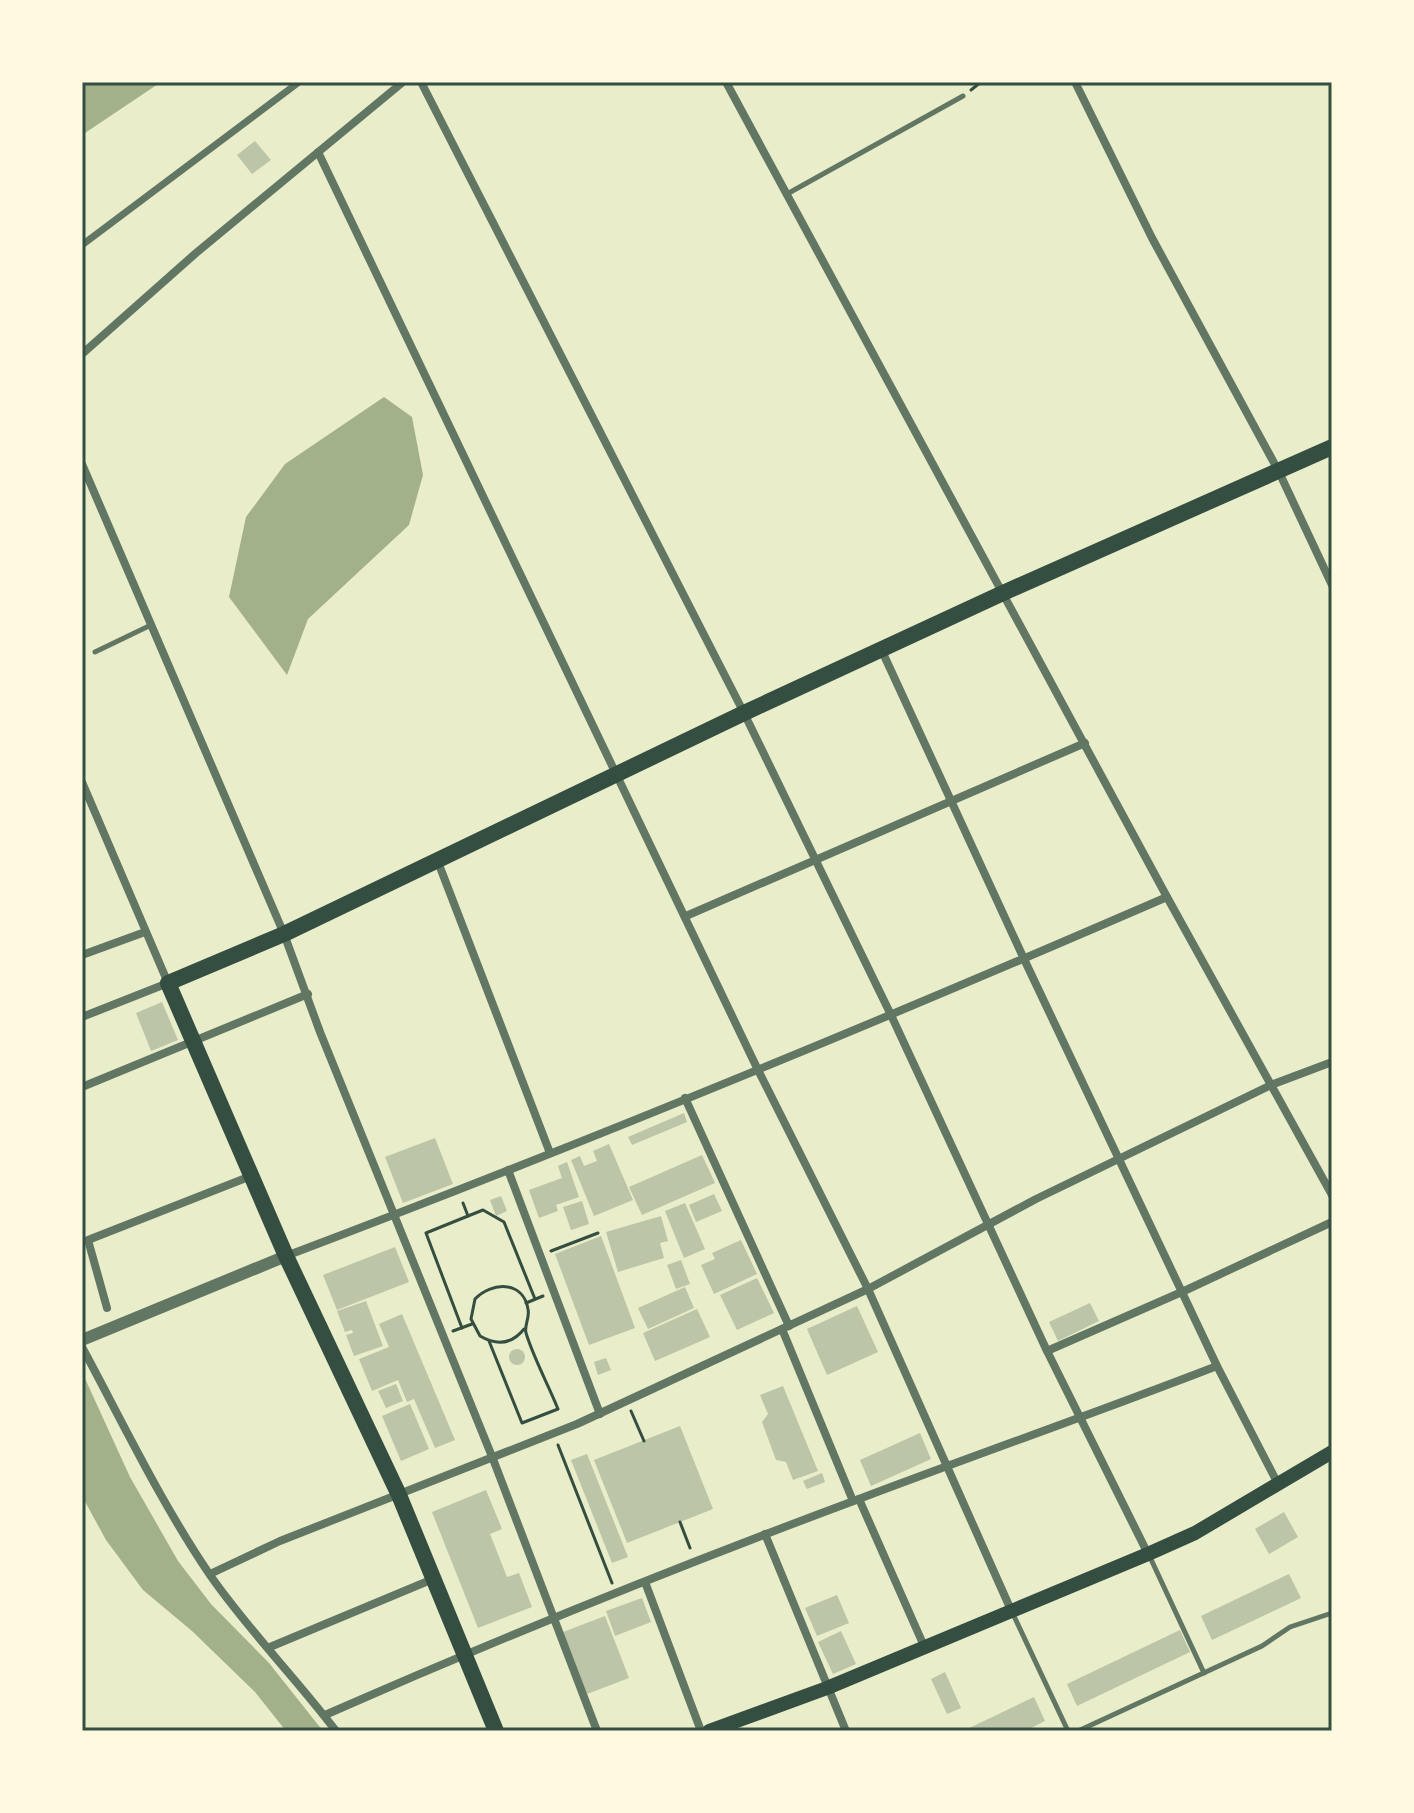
<svg xmlns="http://www.w3.org/2000/svg" width="1414" height="1813" font-family="'PT Sans',sans-serif">
	<style>
		.water { fill: #a3b18a }
		.building { fill: #bcc5a7 }
		.lines { fill: none; stroke-linecap: round; stroke-linejoin: round }
		.path { stroke: #344e41; stroke-width: 3 }
		.service { stroke: #617663; stroke-width: 5 }
		.pedestrian { stroke: #617663; stroke-width: 7 }
		.minor { stroke: #617663; stroke-width: 8 }
		.tertiary { stroke: #617663; stroke-width: 12 }
		.secondary { stroke: #344e41; stroke-width: 14 }
		.primary { stroke: #344e41; stroke-width: 16 }
		.neatline { fill: none; stroke: #344e41; stroke-width: 3 }
	</style>
	<rect width="100%" height="100%" fill="#e9edc9"/>
	<!-- water -->
	<g class="water">
		<polygon points="82,82 161,82 82,135"/>
		<polygon points="384,397 412,417 423,475 409,525 308,619 287,675 229,597 246,517 285,464"/>
		<polygon points="82,1372 130,1477 178,1561 211,1604 269,1663 323,1731 286,1731 255,1692 192,1631 143,1590 106,1540 82,1496"/>
	</g>
	<!-- building -->
	<g class="building">
		<polygon points="255,141 271,160 252,174 237,155"/>
		<polygon points="162,1002 178,1040 151,1051 136,1013"/>
		<polygon points="684,1113 687,1122 632,1145 628,1137"/>
		<polygon points="435,1138 453,1184 403,1203 385,1157"/>
		<polygon points="609,1144 633,1200 594,1216 571,1160 580,1156 584,1166 597,1161 593,1151"/>
		<polygon points="702,1155 715,1183 642,1215 629,1187"/>
		<polygon points="567,1162 579,1197 556,1205 558,1211 539,1218 529,1190 562,1178 558,1166"/>
		<polygon points="714,1194 722,1211 696,1222 689,1205"/>
		<polygon points="501,1196 507,1211 496,1216 490,1200"/>
		<polygon points="582,1201 589,1224 571,1230 563,1207"/>
		<polygon points="685,1203 705,1249 684,1258 665,1211"/>
		<polygon points="661,1216 668,1241 660,1243 664,1258 618,1272 606,1232"/>
		<polygon points="601,1236 635,1328 589,1345 555,1254"/>
		<polygon points="741,1240 757,1274 714,1294 701,1265 715,1259 712,1253"/>
		<polygon points="395,1247 409,1282 337,1310 323,1275"/>
		<polygon points="681,1260 690,1284 676,1289 667,1265"/>
		<polygon points="757,1278 774,1313 737,1330 720,1295"/>
		<polygon points="685,1287 694,1308 648,1329 638,1308"/>
		<polygon points="366,1301 383,1346 354,1356 346,1335 353,1333 352,1330 345,1332 337,1311"/>
		<polygon points="1090,1303 1099,1321 1058,1341 1049,1322"/>
		<polygon points="857,1306 878,1352 827,1375 807,1329"/>
		<polygon points="697,1309 710,1337 655,1361 643,1333"/>
		<polygon points="402,1314 455,1440 435,1448 414,1399 407,1402 398,1380 372,1391 359,1359 389,1347 379,1324"/>
		<circle cx="517" cy="1357" r="8"/>
		<polygon points="606,1358 611,1370 598,1375 594,1362"/>
		<polygon points="396,1384 403,1401 386,1408 378,1391"/>
		<polygon points="783,1386 818,1471 793,1480 786,1462 776,1460 762,1422 768,1414 760,1395"/>
		<polygon points="410,1404 429,1449 401,1461 382,1416"/>
		<polygon points="680,1426 713,1509 627,1543 594,1460"/>
		<polygon points="920,1433 931,1459 871,1486 860,1460"/>
		<polygon points="587,1454 628,1557 612,1563 571,1460"/>
		<polygon points="822,1473 825,1482 807,1489 803,1481"/>
		<polygon points="486,1490 502,1529 490,1534 507,1577 519,1573 532,1607 478,1628 432,1512"/>
		<polygon points="1284,1512 1298,1537 1269,1554 1255,1529"/>
		<polygon points="1289,1574 1301,1598 1212,1640 1201,1616"/>
		<polygon points="837,1595 849,1623 817,1636 805,1608"/>
		<polygon points="642,1598 651,1622 615,1636 606,1611"/>
		<polygon points="605,1616 629,1678 587,1694 563,1632"/>
		<polygon points="1180,1630 1190,1652 1077,1706 1067,1684"/>
		<polygon points="841,1631 856,1664 833,1674 818,1642"/>
		<polygon points="945,1672 961,1708 947,1714 931,1679"/>
		<polygon points="1034,1697 1045,1721 1025,1731 963,1731"/>
	</g>
	<g class="lines">
		<!-- path -->
		<g class="path">
			<polyline points="971,90 981,82"/>
			<polyline points="468,1216 483,1210 504,1222 535,1299"/>
			<polyline points="551,1251 598,1233"/>
			<polyline points="526,1303 543,1296"/>
			<polyline points="462,1328 426,1233 468,1216 463,1203"/>
			<polyline points="453,1331 472,1324"/>
			<path d="M 489,1341 L 522,1423 L 558,1409 C 548,1384 534,1359 526,1333 C 524,1325 530,1318 528,1309 C 523,1280 491,1282 475,1299 L 471,1319 L 480,1336 C 497,1346 512,1344 524,1329"/>
			<polyline points="631,1411 644,1441"/>
			<polyline points="558,1445 612,1583"/>
			<polyline points="680,1522 690,1548"/>
		</g>
		<!-- service -->
		<g class="service">
			<polyline points="787,194 963,96"/>
			<polyline points="95,652 151,625"/>
			<polyline points="1149,1555 1204,1673"/>
			<polyline points="1013,1614 1068,1731"/>
			<polyline points="1078,1731 1262,1646 1290,1627 1332,1613"/>
		</g>
		<!-- pedestrian -->
		<polyline class="pedestrian" points="82,245 299,82"/>
		<!-- minor -->
		<g class="minor">
			<polyline points="421,82 744,713 891,1015 1047,1351 1148,1554"/>
			<polyline points="726,82 1167,897 1332,1195"/>
			<polyline points="1075,82 1152,238 1279,472 1332,585"/>
			<polyline points="318,152 757,1068 868,1289 1011,1610"/>
			<polyline points="82,354 196,253 403,82"/>
			<polyline points="82,464 284,934 320,1032 493,1459 597,1731"/>
			<polyline points="882,651 1024,959 1217,1366 1278,1484"/>
			<polyline points="82,782 168,983 82,1017"/>
			<polyline points="438,862 550,1153"/>
			<polyline points="686,916 1085,743"/>
			<polyline points="82,955 145,932"/>
			<polyline points="82,1087 308,994"/>
			<polyline points="685,1098 789,1326"/>
			<polyline points="508,1170 600,1414"/>
			<path d="M 286,1256 C 583,1144 876,1023 1167,897"/>
			<polyline points="107,1308 88,1240 251,1176"/>
			<polyline points="782,1329 853,1501"/>
			<path d="M 82,1347 C 123,1423 161,1503 210,1575 C 248,1630 296,1678 336,1731"/>
			<polyline points="1047,1351 1184,1291 1332,1222"/>
			<polyline points="859,1499 924,1646"/>
			<polyline points="765,1534 846,1731"/>
			<polyline points="210,1574 280,1541 577,1424 868,1289 1036,1199 1271,1085 1332,1062"/>
			<polyline points="645,1582 701,1731"/>
			<polyline points="270,1647 433,1579"/>
			<path d="M 325,1715 C 500,1638 679,1566 859,1499 C 978,1454 1098,1412 1217,1366"/>
		</g>
		<!-- tertiary -->
		<polyline class="tertiary" points="82,1340 286,1256"/>
		<!-- secondary -->
		<polyline class="secondary" points="709,1731 827,1688 1148,1554 1195,1533 1332,1452"/>
		<!-- primary -->
		<polyline class="primary" points="496,1731 399,1495 286,1256 168,983 284,934 744,713 1003,593 1332,447"/>
	</g>
	<!-- border -->
	<rect width="1414" height="1813" fill="none" stroke="#fefae0" stroke-width="168"/>
	<rect x="84" y="84" width="1246" height="1645" class="neatline"/>
</svg>
